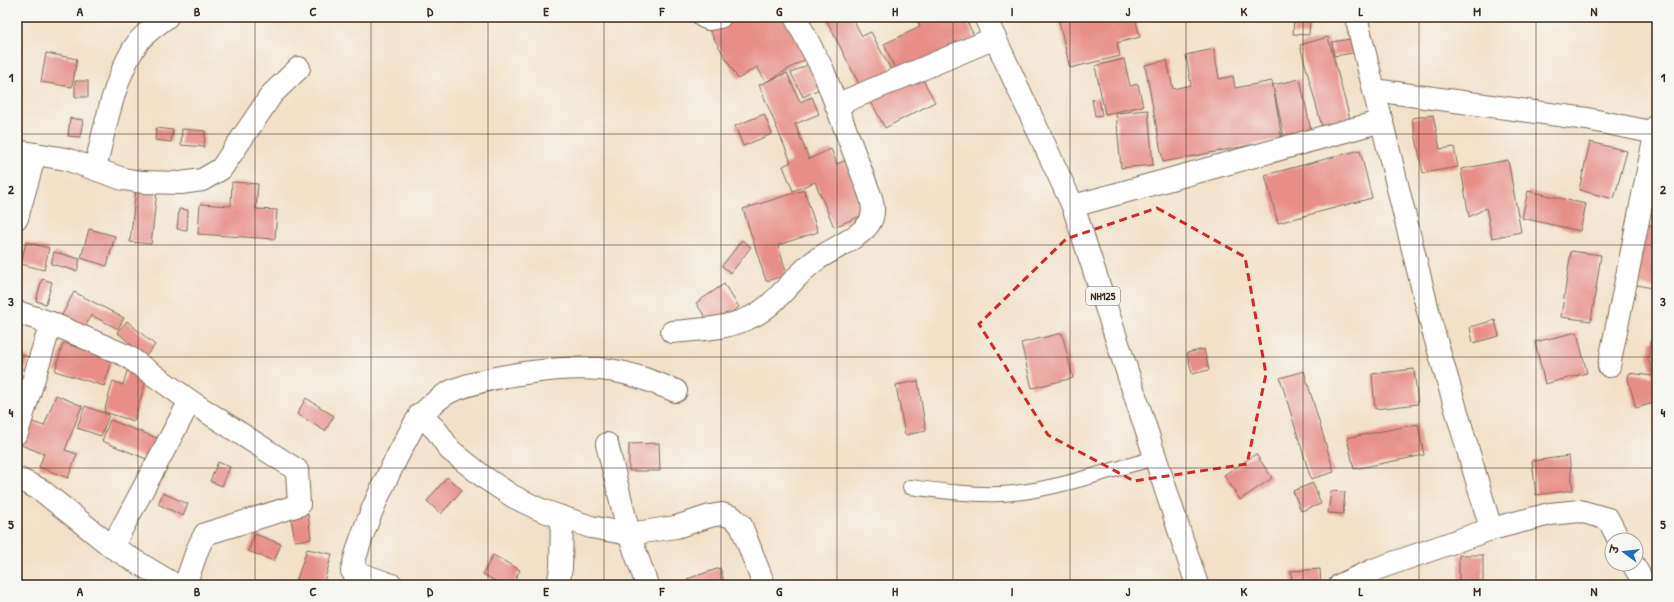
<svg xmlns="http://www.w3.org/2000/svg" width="1674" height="602" font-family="'Patrick Hand','Playpen Sans Deva',sans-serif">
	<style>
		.building { fill: #e78f87 }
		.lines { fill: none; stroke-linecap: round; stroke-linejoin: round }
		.service-casing { stroke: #7b6a5a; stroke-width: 16 }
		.minor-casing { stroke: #7b6a5a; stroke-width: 24 }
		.trunk-casing { stroke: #7b6a5a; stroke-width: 24 }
		.service { stroke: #fff; stroke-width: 14 }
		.minor { stroke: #fff; stroke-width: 22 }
		.trunk { stroke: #fff; stroke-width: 22 }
		.marked { fill: none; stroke: #d62828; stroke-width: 3; stroke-dasharray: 8 5; stroke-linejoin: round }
		.grid { fill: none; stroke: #3b2a1e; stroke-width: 1; stroke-opacity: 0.55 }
		.labels { text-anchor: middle; stroke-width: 3.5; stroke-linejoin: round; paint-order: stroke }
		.shield { fill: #f6f6f2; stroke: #73675e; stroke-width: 1 }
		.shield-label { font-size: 11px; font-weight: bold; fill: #3b2a1e }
		.neatline { fill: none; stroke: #3b2a1e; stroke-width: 1.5 }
		.grid-label { font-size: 13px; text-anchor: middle; font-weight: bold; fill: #3b2a1e }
	</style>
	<rect width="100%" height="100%" fill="#f6f6f2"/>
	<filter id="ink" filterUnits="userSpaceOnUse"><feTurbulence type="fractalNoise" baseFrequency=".025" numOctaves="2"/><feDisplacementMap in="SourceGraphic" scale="8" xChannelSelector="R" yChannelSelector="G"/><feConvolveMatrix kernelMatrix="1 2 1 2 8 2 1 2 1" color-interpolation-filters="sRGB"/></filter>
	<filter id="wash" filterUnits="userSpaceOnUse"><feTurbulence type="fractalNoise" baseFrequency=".012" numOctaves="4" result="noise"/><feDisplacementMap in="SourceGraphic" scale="16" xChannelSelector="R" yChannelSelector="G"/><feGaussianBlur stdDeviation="0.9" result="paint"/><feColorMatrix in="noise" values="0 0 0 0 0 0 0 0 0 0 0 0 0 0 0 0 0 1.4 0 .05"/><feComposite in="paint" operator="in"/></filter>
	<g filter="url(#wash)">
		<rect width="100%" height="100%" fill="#f2e1c8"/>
		<g id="blocks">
			<!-- building -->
			<g class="building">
				<polygon points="735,17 788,17 811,56 766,82 757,67 738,79 709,30"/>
				<polygon points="825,17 852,17 862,36 871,32 893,74 862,90"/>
				<polygon points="916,17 965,17 976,40 898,76 884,44 920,27"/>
				<polygon points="1058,17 1135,17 1140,37 1117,43 1120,56 1070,68"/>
				<polygon points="1315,17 1335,17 1334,21"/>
				<polygon points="1294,18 1310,20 1309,35 1293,34"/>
				<polygon points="1369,36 1372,50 1334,56 1332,42"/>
				<polygon points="1328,37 1350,119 1322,127 1300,45"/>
				<polygon points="1214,49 1219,79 1233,76 1235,88 1272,81 1282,139 1163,162 1145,65 1167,60 1173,89 1191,85 1186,55"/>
				<polygon points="46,53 77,59 72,87 41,82"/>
				<polygon points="1124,59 1130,86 1138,84 1143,106 1105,114 1095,66"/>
				<polygon points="811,63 823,87 803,97 791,73"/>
				<polygon points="919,72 935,102 885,128 869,98"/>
				<polygon points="787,73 800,102 812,97 819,114 795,124 809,159 831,149 837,164 846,160 868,213 834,227 815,182 793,191 783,166 791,162 759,85"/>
				<polygon points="1300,79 1311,131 1284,137 1273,85"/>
				<rect x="75" y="81" width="13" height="16"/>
				<polygon points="1099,98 1102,115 1095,116 1092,99"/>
				<polygon points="1148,110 1153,165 1121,168 1116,113"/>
				<polygon points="764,114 772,134 743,146 735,126"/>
				<polygon points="1433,115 1440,149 1454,147 1458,167 1423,173 1412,118"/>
				<polygon points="70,118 83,120 80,137 68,136"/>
				<polygon points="156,128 173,130 171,142 155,140"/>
				<polygon points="182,129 205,131 204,147 181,145"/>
				<polygon points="1590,142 1627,151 1614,199 1579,190"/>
				<polygon points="1360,150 1372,198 1278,223 1265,175"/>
				<polygon points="1508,160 1521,232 1492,238 1486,208 1469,217 1461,169"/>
				<polygon points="232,182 258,184 256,209 277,210 275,239 198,234 200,204 231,206"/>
				<polygon points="136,189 157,191 151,244 130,242"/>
				<polygon points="804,190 818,232 778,245 787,275 766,281 743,209"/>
				<polygon points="1528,191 1586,204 1580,231 1522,218"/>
				<polygon points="179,209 188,210 187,230 177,229"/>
				<polygon points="1645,224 1657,227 1657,289 1632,284"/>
				<polygon points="89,229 115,236 107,266 81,258"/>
				<polygon points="742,240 751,247 731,273 722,266"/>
				<polygon points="26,242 49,248 44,270 21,264"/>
				<polygon points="1571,251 1601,255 1591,321 1561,317"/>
				<polygon points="54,252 80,259 77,271 51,264"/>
				<polygon points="42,279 52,282 46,304 36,301"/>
				<polygon points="724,284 739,307 711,326 696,303"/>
				<polygon points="74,292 124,318 118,329 91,315 84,329 61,317"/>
				<polygon points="1495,320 1499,336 1473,343 1470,327"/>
				<polygon points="127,321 155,345 145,357 117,332"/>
				<polygon points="1577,332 1587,373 1545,384 1535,342"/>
				<polygon points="1062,333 1073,378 1032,388 1021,343"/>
				<polygon points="1650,341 1657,341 1657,402 1636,408 1628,379 1629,373 1653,376 1648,359"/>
				<polygon points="63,343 113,358 104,386 55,371"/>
				<polygon points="1204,349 1209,370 1192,374 1187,353"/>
				<polygon points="17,353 29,357 25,370 17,367"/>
				<polygon points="1414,369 1418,404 1375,409 1372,374"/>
				<polygon points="127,371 147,377 134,421 104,412 113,381 123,385"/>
				<polygon points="1304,371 1334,472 1311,479 1280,378"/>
				<polygon points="918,381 926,431 905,435 896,385"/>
				<polygon points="56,395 82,406 65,450 77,454 68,478 39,467 44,454 21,445 30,421 44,426"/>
				<polygon points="306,398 334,416 325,431 297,414"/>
				<polygon points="85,406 109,415 101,436 77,428"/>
				<polygon points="110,420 162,440 154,462 102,441"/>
				<polygon points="1418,424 1424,455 1354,469 1347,438"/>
				<polygon points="659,443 660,471 629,471 629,444"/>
				<polygon points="1256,454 1272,478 1240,500 1224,475"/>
				<polygon points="1569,456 1573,490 1536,495 1532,461"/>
				<polygon points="218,462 230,467 222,486 210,481"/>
				<polygon points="447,477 462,490 441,514 427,501"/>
				<polygon points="1313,483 1321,504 1301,511 1293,491"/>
				<polygon points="1331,491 1345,492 1343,514 1328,513"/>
				<polygon points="163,493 188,504 183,516 158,504"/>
				<polygon points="308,514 311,539 295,541 291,517"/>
				<polygon points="255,534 281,544 274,561 248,551"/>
				<polygon points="307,549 332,554 323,585 307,585 296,582"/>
				<polygon points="493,555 520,570 512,585 502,585 483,574"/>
				<rect x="1459" y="555" width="24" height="30"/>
				<polygon points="720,568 725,585 690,585 687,579"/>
				<polygon points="1320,569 1321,585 1292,585 1291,571"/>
			</g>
		</g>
	</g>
	<g filter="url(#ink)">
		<use href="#blocks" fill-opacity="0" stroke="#7b6a5a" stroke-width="1"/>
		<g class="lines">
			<defs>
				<path id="service" d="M 910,487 C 941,491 970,495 1001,494 C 1050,492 1108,470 1156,458"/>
				<g id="minor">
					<polyline points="704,17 709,19 720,17"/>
					<polyline points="1356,17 1432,327 1491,529"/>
					<polyline points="1374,90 1587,119 1656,133"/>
					<polyline points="836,105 995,38"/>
					<polyline points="17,151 66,159 123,179 142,182 181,183 202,180 221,169 272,94 299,68"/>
					<path d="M 95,168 C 105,129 115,72 139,41 C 146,32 158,24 167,17"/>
					<polyline points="1073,206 1382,121"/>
					<polyline points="17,218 35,154"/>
					<polyline points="17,312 51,323 17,433"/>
					<polyline points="51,323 127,356 190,401 112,547"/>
					<path d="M 672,332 C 697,330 726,329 749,318 C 777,306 792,277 816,260 C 830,250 862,237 870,222 C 875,213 873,204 870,195 L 823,70 L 795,17"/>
					<polyline points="1609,366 1657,125"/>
					<polyline points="420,414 437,431 450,450 485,478 514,497 541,510 591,527 629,534 676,527 710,516 722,514 732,517 741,525 764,585"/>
					<polyline points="607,444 629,534 647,585"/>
					<polyline points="17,478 41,490 112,547 175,585"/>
					<polyline points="1633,564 1645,585"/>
					<polyline points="185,585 198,548 205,534 299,505 297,470 190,401"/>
					<path d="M 392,585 L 352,571 C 362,524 392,465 415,423 C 422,412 441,395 454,390 C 493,375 559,366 600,369 C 627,371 651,381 676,391"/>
					<polyline points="558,585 561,568 562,517"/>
					<polyline points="1340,585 1376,569 1491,529 1550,514 1580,511 1608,519 1619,540"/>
				</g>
				<polyline id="trunk" points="985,17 1073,206 1197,585"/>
			</defs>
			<!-- service casing -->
			<use href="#service" class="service-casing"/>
			<!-- minor casing -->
			<use href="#minor" class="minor-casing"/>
			<!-- trunk casing -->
			<use href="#trunk" class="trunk-casing"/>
			<!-- service -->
			<use href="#service" class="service"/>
			<!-- minor -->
			<use href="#minor" class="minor"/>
			<!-- trunk -->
			<use href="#trunk" class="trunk"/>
		</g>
	</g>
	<!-- marked area -->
	<path class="marked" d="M 1157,208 L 1245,257 L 1266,374 L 1247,464 L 1134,481 L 1048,435 L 979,324 L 1066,239 Z"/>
	<!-- grid -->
	<path class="grid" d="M 138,17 L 138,585M 255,17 L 255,585M 371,17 L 371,585M 488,17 L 488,585M 604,17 L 604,585M 721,17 L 721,585M 837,17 L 837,585M 953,17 L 953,585M 1070,17 L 1070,585M 1186,17 L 1186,585M 1303,17 L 1303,585M 1419,17 L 1419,585M 1536,17 L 1536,585M 17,134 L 1657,134M 17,245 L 1657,245M 17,357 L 1657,357M 17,468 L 1657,468"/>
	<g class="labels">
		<!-- shield labels -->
		<rect class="shield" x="1086" y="287" width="34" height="18" rx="3"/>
		<g class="shield-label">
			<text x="1103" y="300">NH125</text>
		</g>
	</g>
	<!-- margin -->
	<rect width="1674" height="602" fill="none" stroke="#f6f6f2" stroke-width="44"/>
	<!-- north arrow -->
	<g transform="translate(1624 552) rotate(285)"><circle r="19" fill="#f6f6f2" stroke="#aba49d"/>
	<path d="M0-3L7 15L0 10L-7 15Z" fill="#1f6fb2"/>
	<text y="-6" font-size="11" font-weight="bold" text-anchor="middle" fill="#3b2a1e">उ</text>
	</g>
	<rect x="22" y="22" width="1630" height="558" class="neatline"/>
	<g class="grid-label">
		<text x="80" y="16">A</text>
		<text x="197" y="16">B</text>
		<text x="313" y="16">C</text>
		<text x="430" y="16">D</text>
		<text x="546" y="16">E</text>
		<text x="662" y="16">F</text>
		<text x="779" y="16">G</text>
		<text x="895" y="16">H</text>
		<text x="1012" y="16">I</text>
		<text x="1128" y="16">J</text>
		<text x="1244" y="16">K</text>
		<text x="1361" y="16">L</text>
		<text x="1477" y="16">M</text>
		<text x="1594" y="16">N</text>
		<text x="11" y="82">1</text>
		<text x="1663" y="82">1</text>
		<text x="11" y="194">2</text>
		<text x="1663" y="194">2</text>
		<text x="11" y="306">3</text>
		<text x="1663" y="306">3</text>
		<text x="11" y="417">4</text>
		<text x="1663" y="417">4</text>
		<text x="11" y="529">5</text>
		<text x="1663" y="529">5</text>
		<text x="80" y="596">A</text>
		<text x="197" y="596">B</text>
		<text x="313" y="596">C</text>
		<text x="430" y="596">D</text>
		<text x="546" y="596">E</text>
		<text x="662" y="596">F</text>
		<text x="779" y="596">G</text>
		<text x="895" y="596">H</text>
		<text x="1012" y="596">I</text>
		<text x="1128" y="596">J</text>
		<text x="1244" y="596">K</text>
		<text x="1361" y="596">L</text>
		<text x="1477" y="596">M</text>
		<text x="1594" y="596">N</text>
	</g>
</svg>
